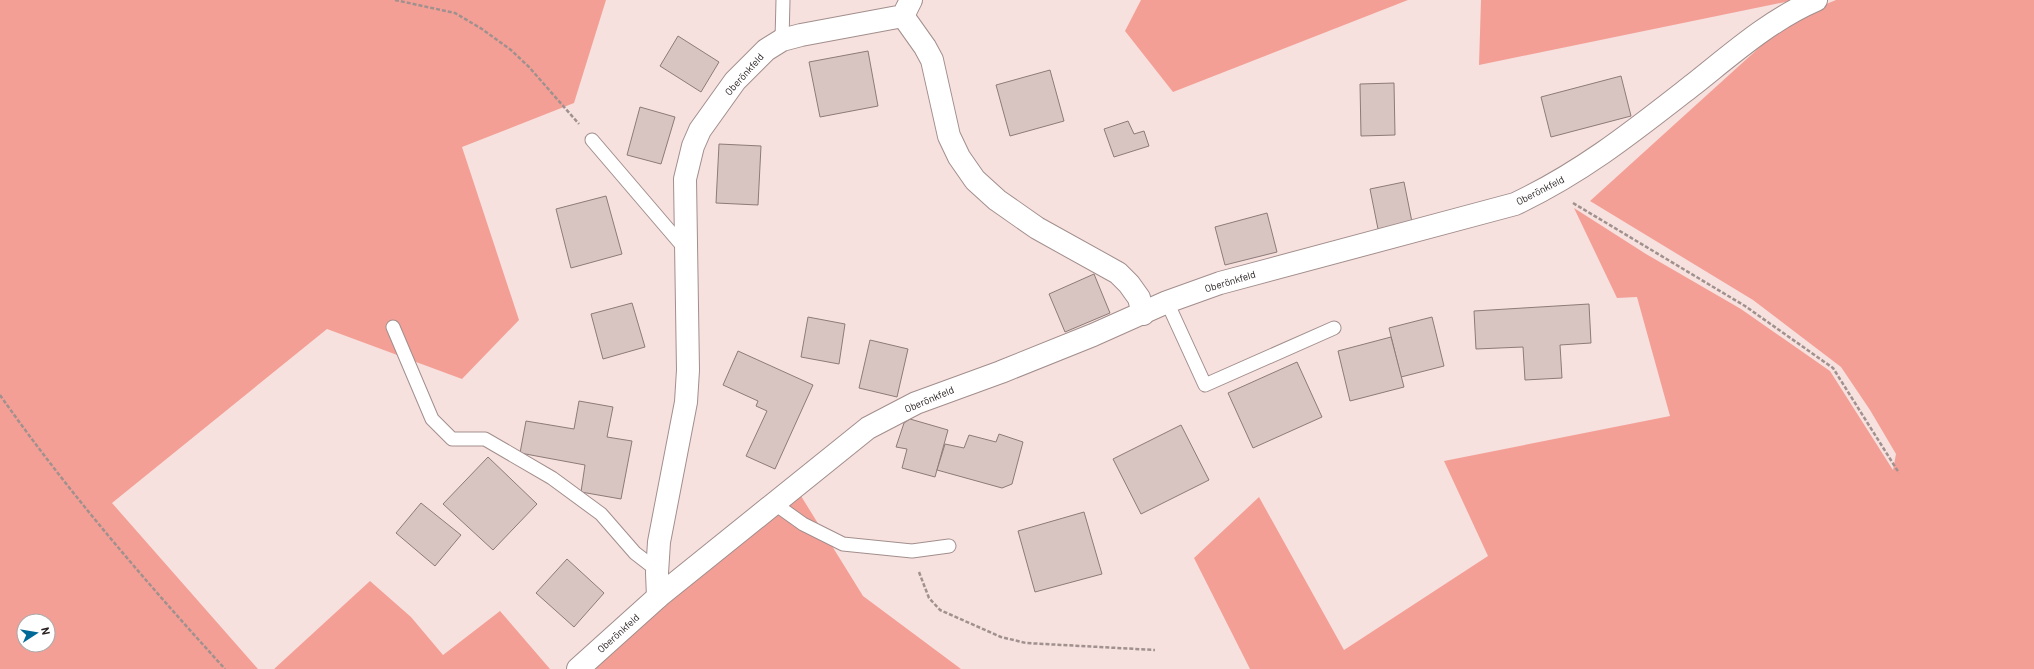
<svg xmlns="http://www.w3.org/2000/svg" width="2034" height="669" font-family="Barlow,sans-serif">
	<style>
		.green { fill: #f49f96; fill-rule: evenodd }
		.building { fill: #d8c4c1; stroke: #8d7b78 }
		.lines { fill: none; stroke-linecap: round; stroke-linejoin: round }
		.service-casing { stroke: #a28e8c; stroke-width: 15 }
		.minor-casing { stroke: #a28e8c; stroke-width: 24 }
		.path { stroke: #a0918e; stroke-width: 2.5; stroke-dasharray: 4 2; stroke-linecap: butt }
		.service { stroke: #fff; stroke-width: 13 }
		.minor { stroke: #fff; stroke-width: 22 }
		.labels { text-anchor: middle; stroke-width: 3; stroke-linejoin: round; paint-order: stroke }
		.street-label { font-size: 10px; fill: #2a2322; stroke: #fff }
	</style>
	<rect width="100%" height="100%" fill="#f6e1de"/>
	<!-- green -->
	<g class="green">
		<path d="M 0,0 L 606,0 L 574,103 L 462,147 L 519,320 L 462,379 L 327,329 L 112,503 L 258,669 L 0,669 ZM 24,621 L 48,621 L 48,645 L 24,645 Z"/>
		<polygon points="1141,0 1408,0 1173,92 1125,31"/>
		<polygon points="1481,0 1795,0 1479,65"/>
		<polygon points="1836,0 2034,0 2034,669 1250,669 1194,558 1259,497 1344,650 1488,556 1444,461 1670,416 1637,297 1617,298 1574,208 1646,254 1741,309 1830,371 1893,470 1896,454 1870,410 1841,367 1753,300 1590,201 1792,18"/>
		<polygon points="801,496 863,596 961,669 582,669"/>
		<polygon points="370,581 411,617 443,655 500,611 550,669 274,669"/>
	</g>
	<!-- building -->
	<g class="building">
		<polygon points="678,36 719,62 701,92 660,66"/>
		<polygon points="868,51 878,106 820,117 809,62"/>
		<polygon points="1050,70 1064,121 1010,136 996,85"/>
		<polygon points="1621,76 1631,116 1551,137 1541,97"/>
		<polygon points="1394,83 1395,135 1361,136 1360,84"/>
		<polygon points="640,107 675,117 661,164 627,155"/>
		<polygon points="1128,121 1134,134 1144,131 1149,146 1114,157 1104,129"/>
		<polygon points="719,144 761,146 758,205 716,203"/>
		<polygon points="1404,182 1412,222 1378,229 1370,189"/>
		<polygon points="606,196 622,254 571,268 556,209"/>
		<polygon points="1267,213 1277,252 1225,265 1215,227"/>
		<polygon points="1094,274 1110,313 1065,332 1049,294"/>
		<polygon points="632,303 645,347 603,359 591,314"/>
		<polygon points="1589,304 1591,343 1560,345 1562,378 1525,380 1523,347 1476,349 1474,311"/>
		<polygon points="808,317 845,324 839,364 801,357"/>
		<polygon points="1432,317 1444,366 1401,377 1389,328"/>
		<polygon points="1391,337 1404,387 1350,401 1338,351"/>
		<polygon points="870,340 908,349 897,397 859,388"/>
		<polygon points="738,351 813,385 775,469 746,456 767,411 756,406 758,401 723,385"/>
		<polygon points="1297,362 1322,417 1253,448 1228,393"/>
		<polygon points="579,401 613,407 607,437 632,441 621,499 581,492 585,465 520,453 526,421 574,429"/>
		<polygon points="910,419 948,430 935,477 902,468 907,449 896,447 904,423"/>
		<polygon points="1181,425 1209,480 1141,514 1113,459"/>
		<polygon points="999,434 1023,442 1012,484 1002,488 937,470 945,444 964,448 969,435 996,442"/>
		<polygon points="488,457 537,504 493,550 443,504"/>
		<polygon points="421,503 461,535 435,566 396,533"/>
		<polygon points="1084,512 1102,574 1035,592 1018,531"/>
		<polygon points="567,559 604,593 574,627 536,593"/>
	</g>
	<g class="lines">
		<defs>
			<g id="service">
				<polyline points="782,40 783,0"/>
				<polyline points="592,140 686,250"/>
				<polyline points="1167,302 1205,385 1334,328"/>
				<polyline points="393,327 432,419 452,439 485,439 552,478 601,514 635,553 657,570"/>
				<polyline points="775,504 803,524 843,544 912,551 949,546"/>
			</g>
			<g id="minor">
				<polyline points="903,16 925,47 932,60 949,136 959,157 975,180 997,200 1037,228 1118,273 1129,284 1139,298 1143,314"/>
				<polyline points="658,597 657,573 659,542 686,402 688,370 685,179 693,146 700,130 735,81 766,50 782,40 801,35 903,16 911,0"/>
				<path d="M 578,669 L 658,597 L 868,428 L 916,403 L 1001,372 L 1093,335 L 1167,302 L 1220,283 L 1515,204 C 1583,172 1635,130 1694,84 C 1733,53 1770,20 1816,0"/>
			</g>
		</defs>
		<!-- service casing -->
		<use href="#service" class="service-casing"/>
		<!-- minor casing -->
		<use href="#minor" class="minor-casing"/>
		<!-- path -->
		<g class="path">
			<polyline points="395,0 455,13 482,29 511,50 529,67 579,124"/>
			<polyline points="1573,203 1745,306 1833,368 1899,473"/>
			<path d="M 0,395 C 68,492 146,582 225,669"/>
			<polyline points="919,572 929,598 940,610 1001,637 1026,643 1155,650"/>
		</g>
		<!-- service -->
		<use href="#service" class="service"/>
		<!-- minor -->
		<use href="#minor" class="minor"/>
	</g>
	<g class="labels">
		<!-- street labels -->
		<g class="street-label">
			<text transform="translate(744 74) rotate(-48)" y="4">Oberönkfeld</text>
			<text transform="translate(1540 190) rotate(-27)" y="4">Oberönkfeld</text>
			<text transform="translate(1230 281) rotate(-17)" y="4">Oberönkfeld</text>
			<text transform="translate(929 399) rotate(-23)" y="4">Oberönkfeld</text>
			<text transform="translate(618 633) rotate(-42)" y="4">Oberönkfeld</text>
		</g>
	</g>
	<!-- north arrow -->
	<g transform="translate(36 633) rotate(78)"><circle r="19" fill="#ffffff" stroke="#aaa7a7"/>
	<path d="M0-3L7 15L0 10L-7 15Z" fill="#006997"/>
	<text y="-6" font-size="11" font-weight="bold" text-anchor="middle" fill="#2a2322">N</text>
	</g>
</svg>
